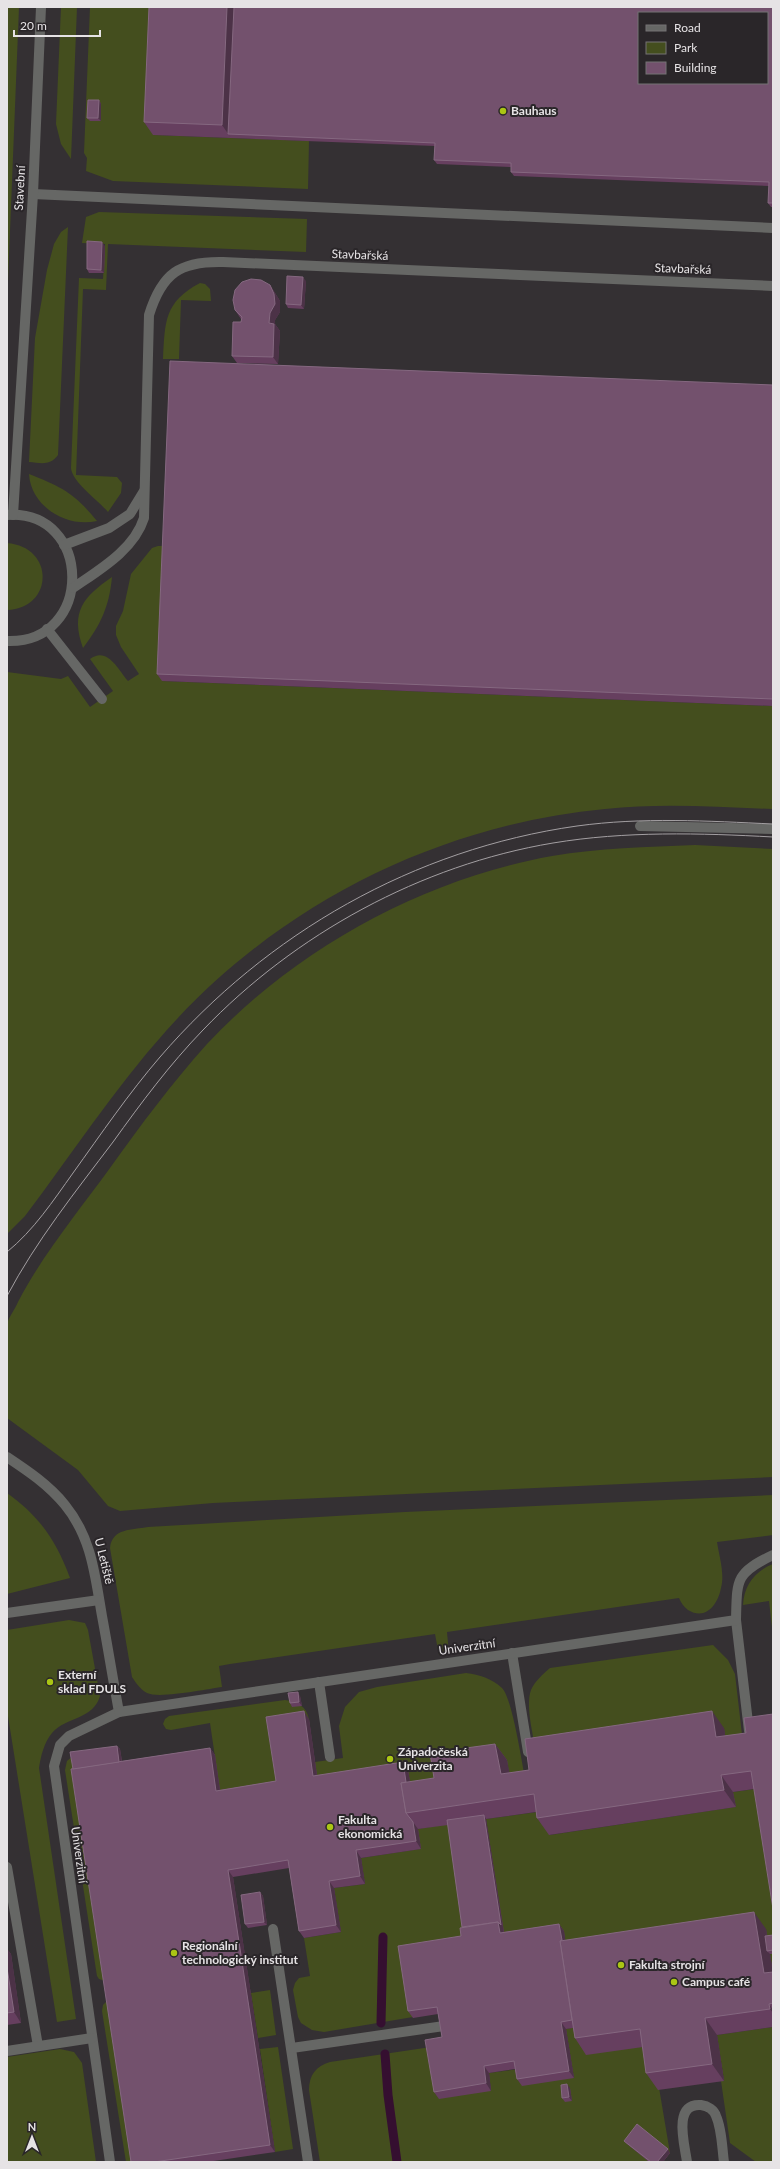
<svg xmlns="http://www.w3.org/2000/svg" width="780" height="2169" font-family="Lato,sans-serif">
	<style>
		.green { fill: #444e1e }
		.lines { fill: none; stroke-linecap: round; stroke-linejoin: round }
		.stream { stroke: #350f30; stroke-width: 9 }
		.minor { stroke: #666765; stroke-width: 10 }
		.tram { stroke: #a39fa2; stroke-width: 1 }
		.wall { fill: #663f5f }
		.shaded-wall { fill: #4c3247 }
		.building { fill: #73516d; stroke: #856880; fill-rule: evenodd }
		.poi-dot { fill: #abc614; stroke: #2a2629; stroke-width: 1.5 }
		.labels { text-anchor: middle; stroke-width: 4; stroke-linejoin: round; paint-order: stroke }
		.poi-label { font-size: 12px; font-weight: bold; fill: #e6e3e5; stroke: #2a2629; text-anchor: start }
		.street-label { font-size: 12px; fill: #e6e3e5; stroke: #2a2629 }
	</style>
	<rect width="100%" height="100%" fill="#343033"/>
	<!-- green -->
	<g class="green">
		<polygon points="7,7 19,7 7,306"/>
		<polygon points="61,7 77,7 71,159 61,144 56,124"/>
		<polygon points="90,7 159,7 154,135 309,141 308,189 113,181 86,171 87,158 84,153"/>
		<path d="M 99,212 L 307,219 L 306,252 L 108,244 L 106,290 L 83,289 L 76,475 L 117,477 L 122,483 L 121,493 L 108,512 C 98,500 72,482 71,468 L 79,278 L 103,279 L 105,244 L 82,243 L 86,217 Z"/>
		<path d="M 68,227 L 58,455 C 50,466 41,463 29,462 L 35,338 L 47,270 L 54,244 L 61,232 Z"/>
		<path d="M 200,283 L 205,284 L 210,289 L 211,301 L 181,300 L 179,359 L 163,359 C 165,322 164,302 200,283 Z"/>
		<path d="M 29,474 C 62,487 74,493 97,521 C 67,528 31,507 29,474 Z"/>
		<path d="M 7,543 C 55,547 54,608 7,610 Z"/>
		<path d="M 158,546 L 168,546 L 162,681 L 773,706 L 773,809 C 717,807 661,803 605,809 C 437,825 278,905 166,1031 C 114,1089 72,1154 25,1216 L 7,1234 L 7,672 L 61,679 L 68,676 L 90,707 L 113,691 L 90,659 C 107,646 118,669 128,681 L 139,674 L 121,647 L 116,635 L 116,626 L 123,611 L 131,574 L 152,548 Z"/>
		<path d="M 112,577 C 109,607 101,624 83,648 C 70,612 83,597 112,577 Z"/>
		<path d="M 695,845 L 773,849 L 773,1477 L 213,1503 L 120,1511 L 108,1506 L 78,1470 L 7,1418 C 7,1395 7,1372 7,1349 C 7,1341 5,1332 7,1324 C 9,1317 15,1309 18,1302 C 43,1254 78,1212 110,1168 C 140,1126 172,1083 207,1044 C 297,948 423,879 552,856 C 599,848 647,847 695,845 Z"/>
		<path d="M 7,1493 C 40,1517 56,1540 70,1578 L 7,1594 Z"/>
		<path d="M 773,1495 L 773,1535 L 717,1542 C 719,1556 725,1573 721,1588 C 718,1604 706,1621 688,1610 C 684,1607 681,1603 679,1598 L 447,1632 L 449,1654 L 439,1655 L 435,1634 L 230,1664 L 219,1666 L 222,1687 C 207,1689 159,1699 147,1693 C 140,1689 136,1683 132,1677 L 110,1548 C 112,1528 132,1530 148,1527 L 405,1512 Z"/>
		<path d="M 773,1564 L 773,1636 L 769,1601 L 743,1605 C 744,1585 755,1571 773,1564 Z"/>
		<path d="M 69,1620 L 85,1623 L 88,1630 L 100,1696 C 93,1720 67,1716 52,1733 C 44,1743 41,1755 39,1768 L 76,2019 L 57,2022 L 7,1710 L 7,1630 Z"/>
		<path d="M 713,1645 L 728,1660 L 735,1674 L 744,1752 L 728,1754 L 724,1728 L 537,1756 C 534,1739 525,1706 531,1690 C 535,1681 543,1674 550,1668 Z"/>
		<path d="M 466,1673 C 480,1675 491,1678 502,1688 C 513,1699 523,1770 527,1789 L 446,1795 L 318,1783 L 315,1762 L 343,1758 L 339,1726 L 345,1707 L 359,1692 L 377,1687 Z"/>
		<path d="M 285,1700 C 298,1702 306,1706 309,1719 L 272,1725 L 281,1789 L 221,1798 L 210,1723 L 171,1730 L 166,1729 L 163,1724 L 165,1719 L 169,1716 Z"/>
		<polygon points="73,1756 105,1981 99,1979 97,1976 65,1770 67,1761"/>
		<polygon points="763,1788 773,1851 773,1973 766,1929 568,1958 505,1940 486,1819 545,1811 550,1835 735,1807 733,1792"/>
		<polygon points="449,1824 467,1943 413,2017 324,2032 312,2030 301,2023 298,2017 293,1990 295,1983 299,1978 310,1976 304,1938 341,1932 334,1888 365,1884 361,1858 420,1849 417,1829"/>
		<polygon points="270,1990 276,2035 258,2038 251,1993"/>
		<polygon points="108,2000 135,2162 126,2162 102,2011 103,2005"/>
		<path d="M 582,2026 L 652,2046 L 670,2153 L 663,2162 L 320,2162 L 309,2090 C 309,2075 316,2066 330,2062 L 431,2047 L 491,2091 L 489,2073 L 519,2069 L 574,2078 L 566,2029 Z"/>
		<polygon points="773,2027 773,2161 756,2162 730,2143 721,2081 724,2080 717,2035"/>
		<polygon points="278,2047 293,2149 275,2152 260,2049"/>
		<polygon points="60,2049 74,2052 82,2063 96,2162 7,2162 7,2057"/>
	</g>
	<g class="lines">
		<!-- stream -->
		<g class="stream">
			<polyline points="381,2023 383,1937"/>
			<polyline points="385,2054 388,2095 397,2162"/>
		</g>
		<!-- minor -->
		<g class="minor">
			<polyline points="33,194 773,228"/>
			<path d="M 7,515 C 93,509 95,644 7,641"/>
			<polyline points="13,515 33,194 41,7"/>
			<polyline points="64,545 109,528 130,514 144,491"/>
			<path d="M 73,588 C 99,570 134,550 144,518 L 149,315 C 162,273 180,261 223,262 L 773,286"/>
			<polyline points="47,629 102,699"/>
			<polyline points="640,826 773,829"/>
			<path d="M 7,1457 C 28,1471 49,1485 65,1505 C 92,1538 95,1576 102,1616 C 108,1648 113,1680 119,1712 L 69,1736 L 60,1745 L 54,1766 L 110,2162"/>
			<polyline points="7,1613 99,1600"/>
			<polyline points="736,1620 749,1731"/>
			<polyline points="512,1653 528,1752"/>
			<polyline points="319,1682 330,1757"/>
			<path d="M 119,1712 L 736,1620 C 737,1580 735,1573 773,1555"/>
			<polyline points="7,1867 38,2046"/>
			<polyline points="273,1929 308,2162"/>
			<polyline points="292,2048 444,2026"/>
			<polyline points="7,2051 92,2038"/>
			<path d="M 687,2162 C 685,2146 672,2103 701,2105 C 708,2106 714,2110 716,2116 C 722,2129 722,2148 724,2162"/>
		</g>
		<!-- tram -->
		<g class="tram">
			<path d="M 7,1252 C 34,1230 53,1201 73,1173 C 101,1134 129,1093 160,1057 C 267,933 414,849 577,826 C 642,817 708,821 773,824"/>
			<path d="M 7,1296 C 36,1241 76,1191 113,1142 C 141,1103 170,1064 203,1030 C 295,934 421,865 553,843 C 625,831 700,833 773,837"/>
		</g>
	</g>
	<!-- wall -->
	<g class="wall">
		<polygon points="773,7 773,207 771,207 768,203 769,186 514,176 511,172 511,167 437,164 434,160 435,146 153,135 144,122"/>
		<polygon points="99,100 101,104 101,121 90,121 87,118"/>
		<polygon points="105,246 104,273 89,273 87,269"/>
		<polygon points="306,281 304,309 288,308 286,304"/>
		<polygon points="270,285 280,301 280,312 275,320 275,324 280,331 278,364 237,363 232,356 241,322 241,319 235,310"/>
		<polygon points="773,385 773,706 162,681 157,674"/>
		<polygon points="300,1696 302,1706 292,1707 290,1703"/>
		<polygon points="309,1719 317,1775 408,1770 410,1782 434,1778 495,1744 507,1760 509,1773 529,1770 724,1728 725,1736 746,1733 754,1789 733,1792 736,1807 549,1835 537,1818 536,1812 486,1819 504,1932 559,1924 564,1931 565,1940 766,1929 767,1936 773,1935 773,1954 770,1954 773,1972 773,2027 717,2035 724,2081 658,2090 646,2073 643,2047 586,2055 575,2038 573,2028 566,2029 574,2078 522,2086 517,2079 515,2069 489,2073 491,2091 439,2099 434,2092 442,2037 438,2014 413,2018 408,2011 461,1936 462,1927 448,1825 418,1829 421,1849 361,1858 365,1884 334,1888 341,1932 304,1938 299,1931 289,1868 233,1877 275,2152 207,2162 131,2162 73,1769 117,1746 120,1749 122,1761 210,1748 215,1755 220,1790 276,1781"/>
		<polygon points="260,1892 263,1896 267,1925 248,1928 245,1924"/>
		<polygon points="7,1949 11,1954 21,2023 7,2025"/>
		<polygon points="570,2088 572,2101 565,2102 562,2098"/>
		<polygon points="624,2141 670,2153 663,2162 649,2162 627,2144"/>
	</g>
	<!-- shaded-wall -->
	<g class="shaded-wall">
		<polygon points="227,7 237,7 228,134 231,138 222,125"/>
		<polygon points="99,100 101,104 101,121 98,118"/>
		<polygon points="102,242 105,246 104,273 101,270"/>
		<polygon points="303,277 306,281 304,309 301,305"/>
		<polygon points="270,285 280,301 280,312 275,320 275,324 280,331 278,364 273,357 269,323"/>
		<polygon points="298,1692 300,1696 302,1706 299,1702"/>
		<polygon points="304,1711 309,1719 318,1783 313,1776"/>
		<polygon points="712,1711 724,1728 728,1754 716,1737"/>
		<polygon points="495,1744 507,1760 513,1791 501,1774"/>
		<polygon points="117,1746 120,1749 123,1770 120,1766"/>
		<polygon points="210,1748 215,1755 221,1798 216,1791"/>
		<polygon points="403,1762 408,1770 415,1811 411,1812"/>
		<polygon points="721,1775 733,1792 736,1807 724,1790"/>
		<polygon points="484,1815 486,1819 505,1940 500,1933"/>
		<polygon points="413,1822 418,1829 421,1849 416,1841"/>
		<polygon points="356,1850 361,1858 365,1884 360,1876"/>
		<polygon points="228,1870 233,1877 275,2152 270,2145"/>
		<polygon points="329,1881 334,1888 341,1932 336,1925"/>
		<polygon points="260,1892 263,1896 267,1925 264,1922"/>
		<polygon points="754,1912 766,1929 769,1950 767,1951 770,1954 773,1974 764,1973"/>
		<polygon points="559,1924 564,1931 567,1951 563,1951"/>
		<polygon points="7,1949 11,1954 21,2023 14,2012 7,1968"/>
		<polygon points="769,2004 773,2010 773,2013 770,2009"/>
		<polygon points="705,2018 717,2035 724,2081 712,2064"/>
		<polygon points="561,2022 566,2029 574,2078 569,2071"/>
		<polygon points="484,2066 489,2073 491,2091 486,2083"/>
		<polygon points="567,2084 570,2088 572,2101 569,2097"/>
		<polygon points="668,2149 670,2153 663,2162 657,2162"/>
	</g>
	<!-- building -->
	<g class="building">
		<polygon points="149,7 227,7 222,125 144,122"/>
		<path d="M 234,7 L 773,7 L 773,203 L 768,203 L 769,182 L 511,172 L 511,163 L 434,160 L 435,143 L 228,134 ZM 639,13 L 767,13 L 767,83 L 639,83 Z"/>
		<polygon points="88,100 99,100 98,118 87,118"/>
		<polygon points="87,241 102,242 101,270 87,269"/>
		<polygon points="287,276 303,277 301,305 286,304"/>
		<polygon points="251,279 261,280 270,285 274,294 275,304 270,313 269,323 274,324 273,357 232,356 233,322 241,322 242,317 235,310 233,300 235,290 242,282"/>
		<polygon points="170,361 773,385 773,699 157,674"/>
		<polygon points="298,1692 299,1702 290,1703 288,1693"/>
		<polygon points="304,1711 313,1776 403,1762 406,1782 401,1783 406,1813 413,1822 416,1841 356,1850 360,1876 329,1881 336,1925 299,1931 288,1860 228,1870 270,2145 154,2162 131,2162 71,1769 210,1748 216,1791 276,1781 266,1717"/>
		<polygon points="712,1711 716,1737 746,1733 744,1718 773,1714 773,1909 751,1771 721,1775 724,1790 537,1818 534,1794 406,1813 401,1783 434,1778 430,1753 495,1744 501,1774 529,1770 525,1739"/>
		<polygon points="117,1746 119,1762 73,1769 70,1752"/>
		<polygon points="484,1815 501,1925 498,1922 462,1927 447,1820"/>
		<polygon points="260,1892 264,1922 245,1924 241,1895"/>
		<polygon points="754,1912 764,1973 773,1972 773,2003 769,2004 770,2009 705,2018 712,2064 646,2073 640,2029 575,2038 560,1941"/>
		<polygon points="498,1922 500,1933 559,1924 562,1940 560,1941 572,2020 561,2022 569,2071 517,2079 514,2061 484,2066 486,2083 434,2092 425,2040 442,2037 437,2007 408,2011 398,1946 461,1936 460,1928"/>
		<polygon points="773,1935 773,1950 767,1951 765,1936"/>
		<polygon points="7,1968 14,2012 7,2013"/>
		<polygon points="567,2084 569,2097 562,2098 561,2085"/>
		<polygon points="637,2124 668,2149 657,2162 651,2162 624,2141"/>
	</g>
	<!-- markers -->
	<g class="poi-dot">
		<circle cx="503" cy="111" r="4"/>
		<circle cx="50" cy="1682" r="4"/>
		<circle cx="390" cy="1759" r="4"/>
		<circle cx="330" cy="1827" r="4"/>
		<circle cx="174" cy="1953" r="4"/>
		<circle cx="621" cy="1965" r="4"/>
		<circle cx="674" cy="1982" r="4"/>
	</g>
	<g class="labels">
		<!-- poi labels -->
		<g class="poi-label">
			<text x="511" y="115">Bauhaus</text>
			<text x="58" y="1679">Externí<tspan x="58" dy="14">sklad FDULS</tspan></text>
			<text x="398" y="1756">Západočeská<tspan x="398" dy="14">Univerzita</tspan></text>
			<text x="338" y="1824">Fakulta<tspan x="338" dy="14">ekonomická</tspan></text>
			<text x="182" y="1950">Regionální<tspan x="182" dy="14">technologický institut</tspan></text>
			<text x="629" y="1969">Fakulta strojní</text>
			<text x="682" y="1986">Campus café</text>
		</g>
		<!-- street labels -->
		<g class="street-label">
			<text transform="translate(20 188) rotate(-87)" y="4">Stavební</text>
			<text transform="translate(360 255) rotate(2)" y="4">Stavbařská</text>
			<text transform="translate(683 269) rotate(2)" y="4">Stavbařská</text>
			<text transform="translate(104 1561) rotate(76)" y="4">U Letiště</text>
			<text transform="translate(467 1647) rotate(-8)" y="4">Univerzitní</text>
			<text transform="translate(79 1855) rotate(82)" y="4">Univerzitní</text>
		</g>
	</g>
	<!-- border -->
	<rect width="780" height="2169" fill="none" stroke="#e6e3e5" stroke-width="16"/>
	<!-- legend -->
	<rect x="638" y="12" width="130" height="72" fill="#2a2629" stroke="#757274"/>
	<rect x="646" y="25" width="20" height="6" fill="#666765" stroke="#757274"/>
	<text x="674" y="32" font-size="12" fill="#e6e3e5">Road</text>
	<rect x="646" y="42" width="20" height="12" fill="#444e1e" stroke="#757274"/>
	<text x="674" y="52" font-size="12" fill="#e6e3e5">Park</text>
	<rect x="646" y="62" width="20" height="12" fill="#73516d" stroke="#757274"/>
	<text x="674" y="72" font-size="12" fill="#e6e3e5">Building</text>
	<!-- north arrow -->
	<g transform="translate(32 2137)" stroke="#2a2629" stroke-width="3" paint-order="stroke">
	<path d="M0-3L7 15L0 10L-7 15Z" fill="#e6e3e5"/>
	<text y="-6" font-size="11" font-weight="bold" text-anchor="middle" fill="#e6e3e5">N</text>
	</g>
	<!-- scale -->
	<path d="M14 30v6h86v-6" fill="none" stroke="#e6e3e5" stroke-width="2"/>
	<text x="20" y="30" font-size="12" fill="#e6e3e5" stroke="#2a2629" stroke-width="3" paint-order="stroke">20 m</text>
</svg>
